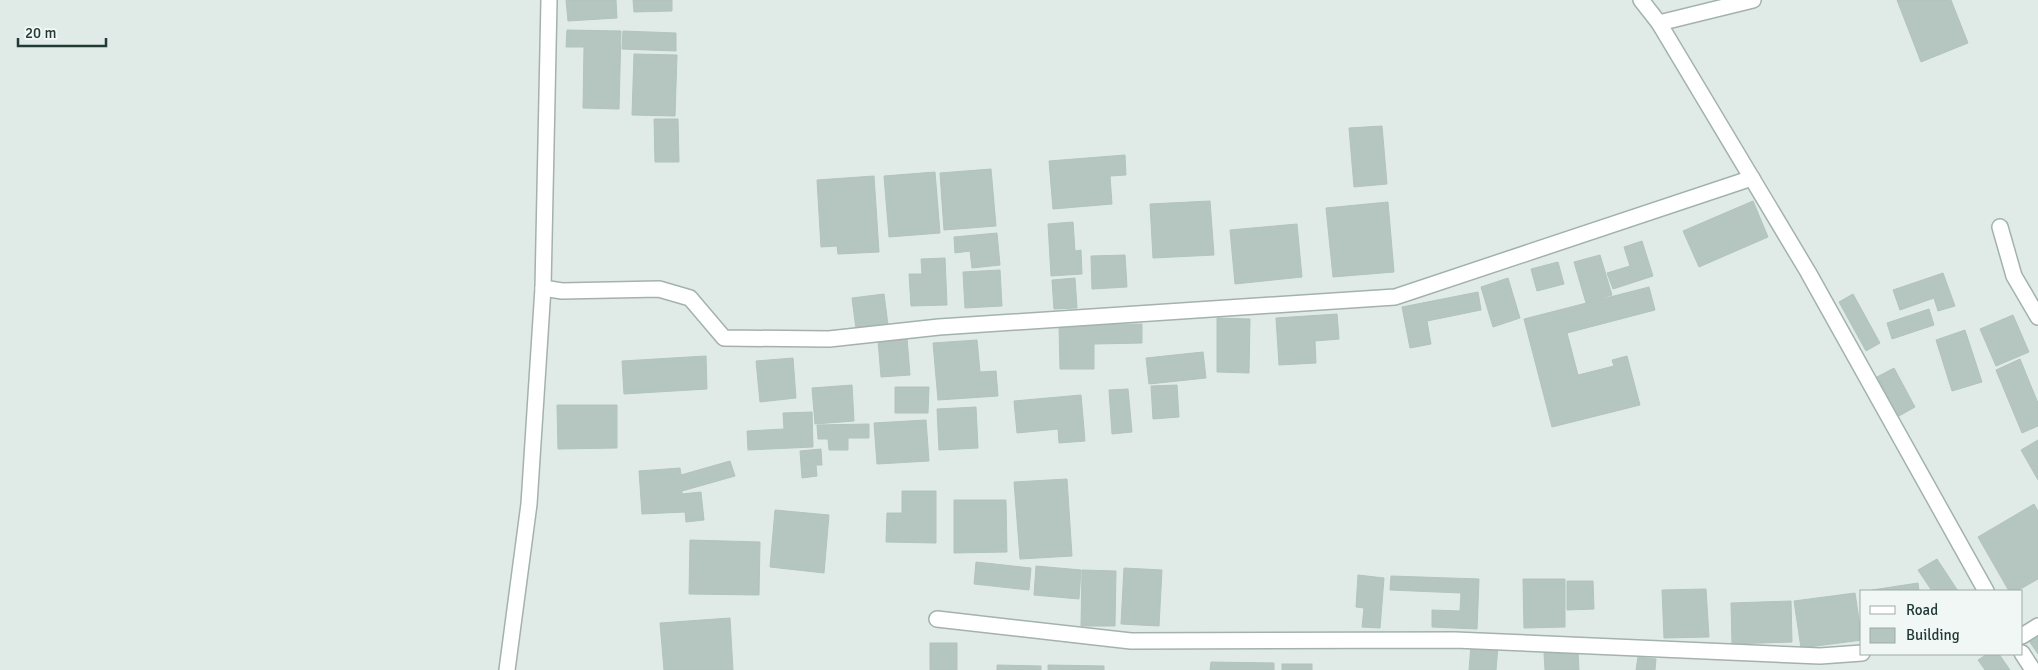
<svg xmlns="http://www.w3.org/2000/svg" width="2038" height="670" font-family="Signika,sans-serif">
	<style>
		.building { fill: #b5c5c0; stroke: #b2c4be }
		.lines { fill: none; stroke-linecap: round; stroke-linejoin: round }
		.minor-casing { stroke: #a3b2ae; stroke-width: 18 }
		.tertiary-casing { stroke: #a3b2ae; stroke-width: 18 }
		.minor { stroke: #fff; stroke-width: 15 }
		.tertiary { stroke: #fff; stroke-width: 15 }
	</style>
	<rect width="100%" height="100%" fill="#e0ebe7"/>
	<!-- building -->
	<g class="building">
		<polygon points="566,0 616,0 617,18 568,21"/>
		<polygon points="633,0 672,0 672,11 634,12"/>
		<polygon points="1897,0 1951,0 1968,43 1921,62"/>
		<polygon points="567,30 621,31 619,109 583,108 584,47 566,47"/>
		<polygon points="623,31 676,33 676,51 622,49"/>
		<polygon points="634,54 677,55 675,116 632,115"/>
		<polygon points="654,119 678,119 679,162 655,162"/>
		<polygon points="1382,126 1387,184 1354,187 1349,128"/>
		<polygon points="1125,155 1126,175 1110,176 1112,204 1053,209 1049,161"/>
		<polygon points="991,169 996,226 944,230 940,173"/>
		<polygon points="935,172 940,233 889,237 884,176"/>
		<polygon points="874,176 879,252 838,254 837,246 821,247 817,180"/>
		<polygon points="1210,201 1214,255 1153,258 1150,204"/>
		<polygon points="1753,201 1768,237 1699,267 1683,231"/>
		<polygon points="1388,202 1394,272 1333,277 1326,208"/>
		<polygon points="1073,222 1075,251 1081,250 1082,274 1051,276 1048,224"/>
		<polygon points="1297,224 1302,277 1235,284 1230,230"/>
		<polygon points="997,233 1000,265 972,268 970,251 955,253 954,237"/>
		<polygon points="1642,241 1653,276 1613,289 1607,273 1630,266 1624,247"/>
		<polygon points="1125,255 1127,287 1092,289 1091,256"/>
		<polygon points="1600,255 1612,295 1586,303 1574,262"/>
		<polygon points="945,258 947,305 911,306 909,274 922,274 921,259"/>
		<polygon points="1558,262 1564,284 1537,291 1531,269"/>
		<polygon points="1000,270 1002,306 965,308 963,272"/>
		<polygon points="1943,273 1955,306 1938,311 1934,298 1900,310 1893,290"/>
		<polygon points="1075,278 1077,308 1054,309 1052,280"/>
		<polygon points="1508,278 1520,318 1493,327 1481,287"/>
		<polygon points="1649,287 1655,310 1567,333 1578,375 1614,366 1612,360 1627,356 1640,405 1552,427 1524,319"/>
		<polygon points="1478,292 1481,310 1427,321 1431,344 1410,348 1402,307"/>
		<polygon points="884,294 888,325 856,329 852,298"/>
		<polygon points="1853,294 1880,343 1866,351 1839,302"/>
		<polygon points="1929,309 1934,325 1892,339 1887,323"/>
		<polygon points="1337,314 1339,339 1315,341 1316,363 1279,365 1276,318"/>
		<polygon points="2013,315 2029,352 1996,366 1980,329"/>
		<polygon points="1217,318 1250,319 1249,373 1217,372"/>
		<polygon points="1142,324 1142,343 1094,344 1094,369 1060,369 1059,325"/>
		<polygon points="1965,330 1982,382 1952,391 1936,340"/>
		<polygon points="907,338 910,375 881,377 878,340"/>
		<polygon points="977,340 980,372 996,371 998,396 938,400 933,343"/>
		<polygon points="1203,352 1206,378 1149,384 1146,358"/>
		<polygon points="706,356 707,389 624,394 622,361"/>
		<polygon points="793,358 796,398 760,402 756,361"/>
		<polygon points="2020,359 2038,403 2038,426 2022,433 1996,370"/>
		<polygon points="1894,368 1915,407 1899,416 1877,377"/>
		<polygon points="852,385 854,421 815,424 812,388"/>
		<polygon points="1177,385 1179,417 1153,419 1151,386"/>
		<polygon points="895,387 929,387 928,413 895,413"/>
		<polygon points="1128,389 1132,432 1112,434 1109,390"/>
		<polygon points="1081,395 1085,441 1059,443 1058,429 1017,433 1014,401"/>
		<polygon points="557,405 617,405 617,448 558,449"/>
		<polygon points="976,407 978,448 939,450 937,409"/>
		<polygon points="812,412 813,447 748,450 747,431 784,429 783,413"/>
		<polygon points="926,420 929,461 877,464 874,423"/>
		<polygon points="869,424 869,438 848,438 848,450 829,450 828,439 818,439 817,425"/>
		<polygon points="2038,440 2038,480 2021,450"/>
		<polygon points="821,449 822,465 816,465 817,476 802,478 800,451"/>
		<polygon points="730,461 735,476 682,491 682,494 701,492 704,520 686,522 685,512 642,514 639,471 680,468 681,475"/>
		<polygon points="1067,479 1072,556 1020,559 1014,482"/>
		<polygon points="902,491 936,491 936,543 886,542 887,513 902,513"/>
		<polygon points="954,500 1006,500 1007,552 954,553"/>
		<polygon points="2034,504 2038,511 2038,579 2017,591 2009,591 1978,537"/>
		<polygon points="775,510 829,515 824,573 770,567"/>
		<polygon points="690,540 760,542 759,595 689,594"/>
		<polygon points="1937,559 1958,591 1932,591 1918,570"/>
		<polygon points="976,562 1031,568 1029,590 974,584"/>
		<polygon points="1036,566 1081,570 1079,599 1034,595"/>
		<polygon points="1124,568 1162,570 1159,626 1121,624"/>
		<polygon points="1082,570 1116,571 1115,626 1081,626"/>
		<polygon points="1358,575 1384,578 1380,628 1362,627 1364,608 1356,607"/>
		<polygon points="1391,576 1479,579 1477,629 1432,627 1432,610 1460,611 1461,593 1390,590"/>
		<polygon points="1523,579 1565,579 1565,627 1524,628"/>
		<polygon points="1567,581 1593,581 1594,609 1567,610"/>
		<polygon points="1918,583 1919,591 1872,591 1872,590"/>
		<polygon points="1706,589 1709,637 1664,638 1662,590"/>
		<polygon points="1855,593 1862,640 1801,648 1794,601"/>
		<polygon points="1791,601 1792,642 1732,644 1731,603"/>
		<polygon points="730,618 733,670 664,670 660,623"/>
		<polygon points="2038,635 2038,654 2029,641"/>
		<rect x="930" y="643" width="27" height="27"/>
		<polygon points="1471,645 1498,647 1496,670 1469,670"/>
		<polygon points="1578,651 1579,670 1545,670 1544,653"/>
		<polygon points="1987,654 1999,654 2010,670 1985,670 1978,660"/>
		<polygon points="1638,657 1656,659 1655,670 1636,670"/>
		<polygon points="1211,662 1274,663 1274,670 1210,670"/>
		<rect x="1282" y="664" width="30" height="6"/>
		<polygon points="997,665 1041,666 1041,670 997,670"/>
		<polygon points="1048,665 1104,666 1104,670 1048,670"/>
	</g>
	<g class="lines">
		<defs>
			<g id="minor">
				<polyline points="1659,23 1753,0"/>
				<polyline points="2000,227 2014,276 2038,317"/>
				<polyline points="543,288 562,291 659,289 690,298 724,338 829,339 939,327 1395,297 1752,178"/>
				<polyline points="937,619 1131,641 1455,640 1820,656 1862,653"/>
				<polyline points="2022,636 2038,626"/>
			</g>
			<g id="tertiary">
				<polyline points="1641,0 1659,23 1808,272 1986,591"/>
				<polyline points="2022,653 2033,670"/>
				<polyline points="507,670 529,504 543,288 549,0"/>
			</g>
		</defs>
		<!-- minor casing -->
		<use href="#minor" class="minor-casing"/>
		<!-- tertiary casing -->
		<use href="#tertiary" class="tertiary-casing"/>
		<!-- minor -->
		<use href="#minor" class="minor"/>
		<!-- tertiary -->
		<use href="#tertiary" class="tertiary"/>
	</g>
	<!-- legend -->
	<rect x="1860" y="590" width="162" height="65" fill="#f0f7f4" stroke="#9daba8"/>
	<rect x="1870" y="606" width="25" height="8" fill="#ffffff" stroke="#9daba8"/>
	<text x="1906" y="615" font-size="15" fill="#213a36">Road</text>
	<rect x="1870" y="628" width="25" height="15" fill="#b5c5c0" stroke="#9daba8"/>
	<text x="1906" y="640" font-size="15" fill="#213a36">Building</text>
	<!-- scale -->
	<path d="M18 38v8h88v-8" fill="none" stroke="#213a36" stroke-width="2.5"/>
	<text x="25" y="38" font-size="15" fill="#213a36" stroke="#f0f7f4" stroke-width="4" paint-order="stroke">20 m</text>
</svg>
